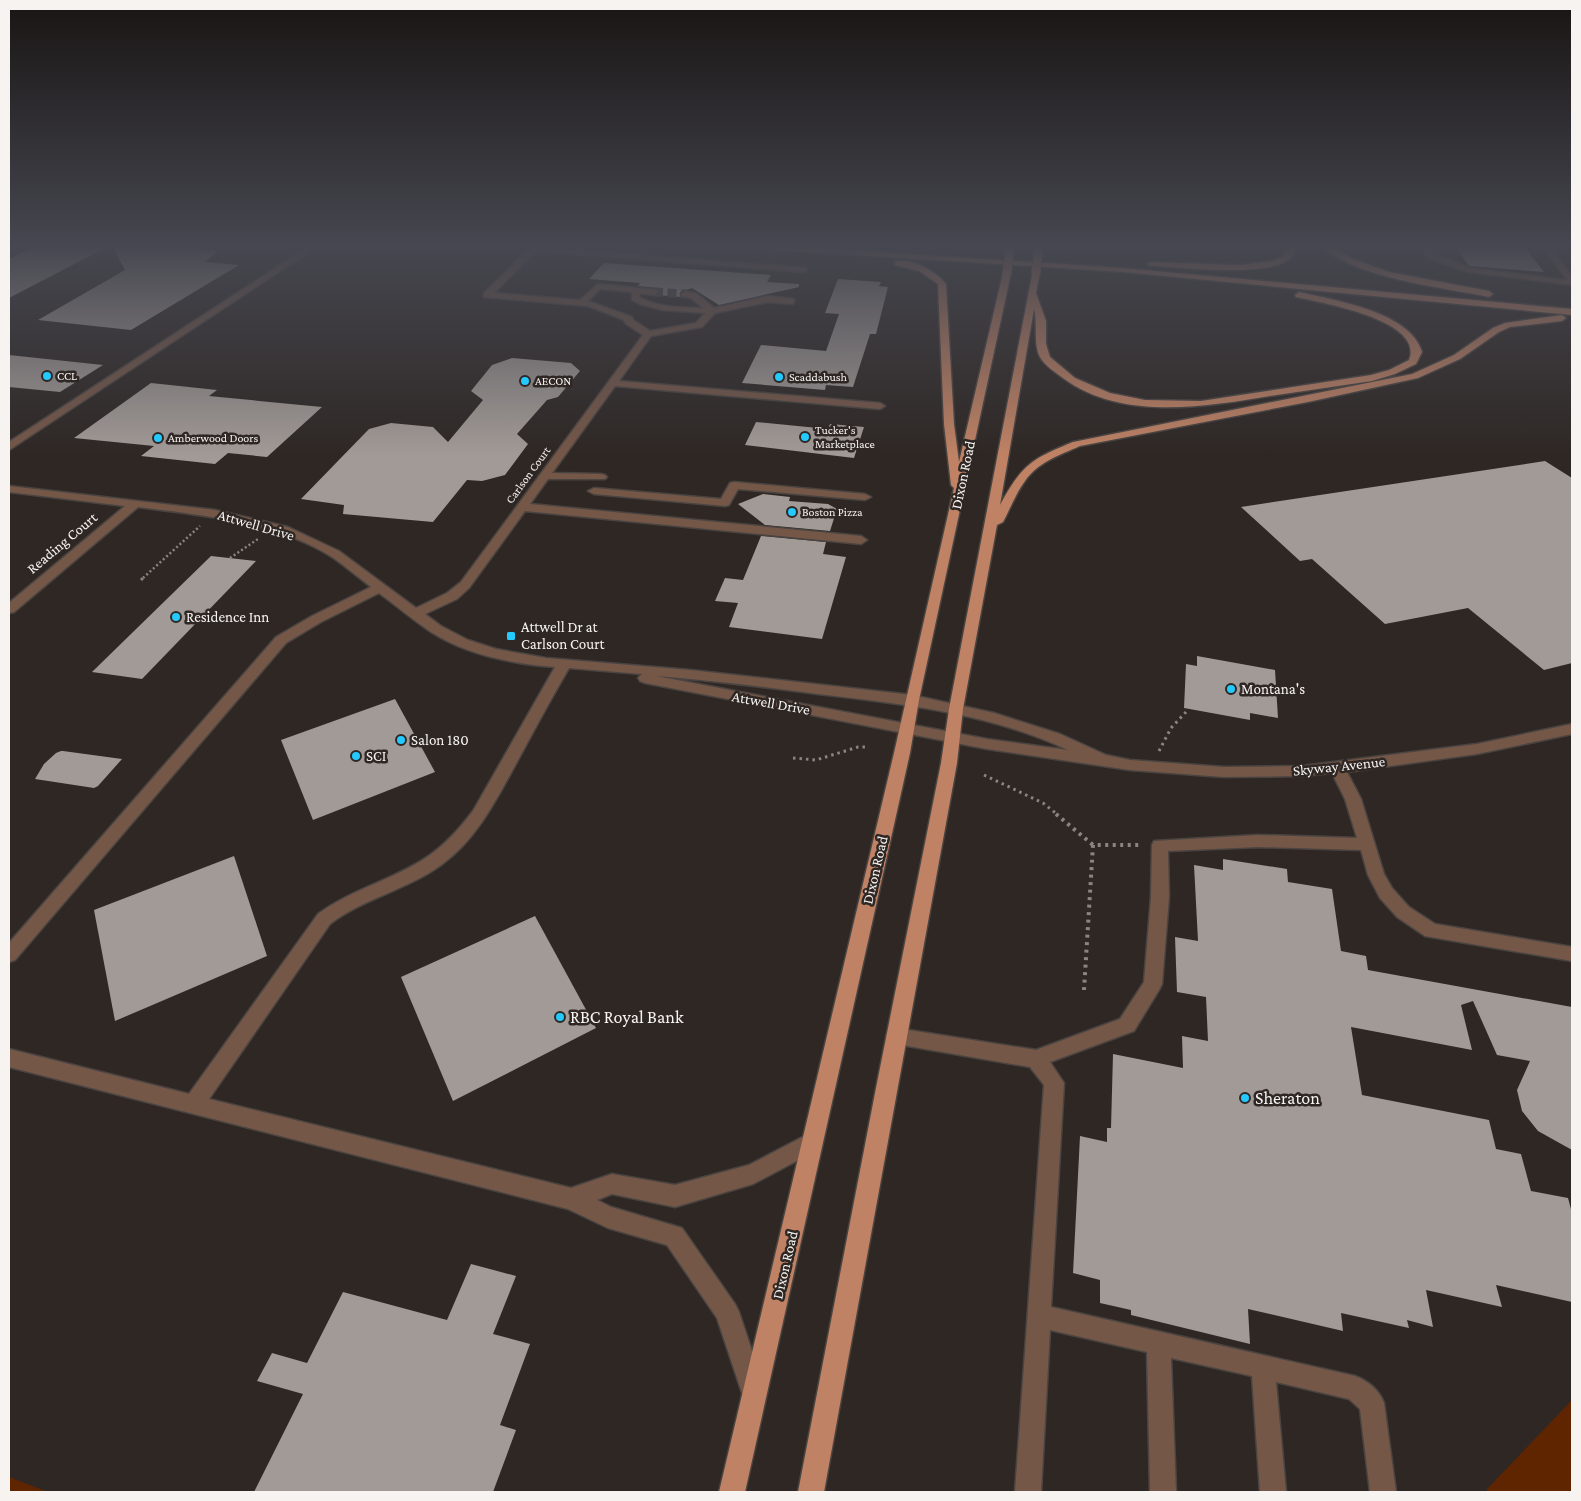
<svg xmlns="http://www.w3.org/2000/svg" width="1581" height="1501" font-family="'Crimson Pro',serif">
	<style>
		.green { fill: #5f2500 }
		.building { fill: #a29a96 }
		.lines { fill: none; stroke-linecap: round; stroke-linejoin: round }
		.minor-tunnel { stroke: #4c4643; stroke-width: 9; stroke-dasharray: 9 4.5; stroke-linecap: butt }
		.minor-casing { stroke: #4a4441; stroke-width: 3 }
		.major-casing { stroke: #4a4441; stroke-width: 3 }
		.path-far2 { stroke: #8a8582; stroke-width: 2.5; stroke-dasharray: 2 2.5; stroke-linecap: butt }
		.path-far1 { stroke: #8a8582; stroke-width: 3; stroke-dasharray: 2.5 4; stroke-linecap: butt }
		.path { stroke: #8a8582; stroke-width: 4; stroke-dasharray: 3 4.5; stroke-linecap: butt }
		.minor { fill: #755748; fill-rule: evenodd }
		.major { fill: #c08264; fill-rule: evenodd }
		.major-bridge-casing { stroke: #4a4441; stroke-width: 10; stroke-linecap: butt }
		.major-bridge { stroke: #c08264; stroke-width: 9 }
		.poi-dot { fill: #24c9fe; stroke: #2e2724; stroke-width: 2 }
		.labels { text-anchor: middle; stroke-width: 5; stroke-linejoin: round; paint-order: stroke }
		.far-poi-label { font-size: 12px; fill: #f7f3f1; stroke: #2e2724; text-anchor: start }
		.far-street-label { font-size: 12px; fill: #f7f3f1; stroke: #2e2724 }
		.street-label { font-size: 15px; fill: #f7f3f1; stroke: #2e2724 }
		.poi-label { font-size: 15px; fill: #f7f3f1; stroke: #2e2724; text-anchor: start }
		.near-poi-label { font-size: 18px; fill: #f7f3f1; stroke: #2e2724; text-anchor: start }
	</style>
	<rect width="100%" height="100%" fill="#2e2724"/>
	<!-- green -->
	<g class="green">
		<polygon points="1572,1400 1572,1492 1487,1492 1487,1489"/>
		<polygon points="9,1477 48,1492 9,1492"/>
	</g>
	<!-- building -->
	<g class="building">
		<polygon points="35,246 109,246 9,298 9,259"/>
		<polygon points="112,246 166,246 218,251 205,262 239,265 131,330 38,320 125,270"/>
		<polygon points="1455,246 1524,246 1544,272 1469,266"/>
		<polygon points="604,263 771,275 767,282 799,284 799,287 719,305 692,288 680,292 681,297 657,295 660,292 659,288 638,286 640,283 589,279"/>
		<polygon points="838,279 881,282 879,286 888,287 876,334 870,334 853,387 826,385 825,390 742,383 761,345 826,351 839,314 825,313"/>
		<polygon points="9,355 103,365 60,392 9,387"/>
		<polygon points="512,358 571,363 580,371 558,397 547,400 517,434 528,444 505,475 482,481 467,480 433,522 343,514 344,505 301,499 369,429 391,423 433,427 448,442 483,400 471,391 492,365"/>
		<polygon points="151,383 217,390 209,396 322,407 267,457 228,453 215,464 141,456 154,446 74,438"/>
		<polygon points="756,422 828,429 830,424 864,427 854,458 745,445"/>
		<polygon points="1545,461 1572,478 1572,663 1544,670 1468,608 1385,624 1312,559 1300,561 1241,507"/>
		<polygon points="763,494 790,497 789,501 828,504 837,509 830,531 765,525 738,504"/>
		<polygon points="761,536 826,542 823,554 846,557 822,639 729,627 738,603 715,601 725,578 743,580"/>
		<polygon points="211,556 256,561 142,679 92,672"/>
		<polygon points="1197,656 1275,670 1278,718 1250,713 1250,720 1184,708 1186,664 1197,666"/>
		<polygon points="395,699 435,772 313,820 281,740"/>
		<polygon points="61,751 63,751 122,759 98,786 94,788 35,779 44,764 56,753"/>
		<polygon points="234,856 267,956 115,1021 94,910"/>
		<polygon points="1223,859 1287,869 1288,882 1332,889 1341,951 1366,956 1368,970 1572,1007 1572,1150 1538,1131 1522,1111 1517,1090 1530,1061 1497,1055 1473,1001 1461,1005 1472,1050 1351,1027 1362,1095 1489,1120 1496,1149 1521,1154 1531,1191 1568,1198 1572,1213 1572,1302 1496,1285 1502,1307 1426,1290 1433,1327 1407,1320 1409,1328 1341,1313 1343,1331 1248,1309 1250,1344 1131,1315 1131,1310 1100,1303 1100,1280 1073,1273 1080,1136 1107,1142 1107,1128 1111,1128 1113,1054 1183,1068 1182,1036 1208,1041 1206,997 1177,992 1175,937 1198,941 1194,865 1223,870"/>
		<polygon points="535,916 596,1028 453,1101 401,977"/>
		<polygon points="471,1264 516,1276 493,1334 530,1344 500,1425 516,1430 493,1492 254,1492 303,1394 257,1381 272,1353 307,1363 343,1292 447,1320"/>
	</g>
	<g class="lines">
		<!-- minor-tunnel -->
		<polyline class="minor-tunnel" points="654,292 685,294"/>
		<defs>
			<g id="minor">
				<polygon points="9,246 18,246 9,251"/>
				<polygon points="309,246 318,246 9,450 9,442"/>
				<polygon points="1421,246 1429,246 1433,254 1469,268 1567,280 1542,246 1550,246 1572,276 1572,285 1468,272 1427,258"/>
				<path d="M 531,247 L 806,268 L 807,270 L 803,272 L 536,251 L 494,293 L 580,300 L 598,284 L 657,290 L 658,292 L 654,295 L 640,293 L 639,297 C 659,308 681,307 703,308 L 691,298 L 682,296 L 681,294 L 685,291 L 697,294 L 714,308 L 768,296 L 794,299 L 794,303 L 791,304 L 768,302 L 715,313 L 702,327 L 651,336 L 619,381 L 880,403 L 885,406 L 880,409 L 615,386 L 552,473 L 601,474 L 605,475 L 607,477 L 605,479 L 548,479 L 530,504 L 861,536 L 867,540 L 861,544 L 525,511 L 469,588 L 457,599 L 425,614 L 441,626 L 468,640 L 496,649 L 546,658 L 690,670 L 912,695 L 994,713 L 1060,734 L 1106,755 L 1130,760 L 1224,767 L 1302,766 L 1477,744 L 1572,724 L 1572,734 L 1477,754 L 1347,772 L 1361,799 L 1384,874 L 1392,888 L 1409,907 L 1435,924 L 1572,947 L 1572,961 L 1425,936 L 1397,917 L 1380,898 L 1368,875 L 1361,850 L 1258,847 L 1168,851 L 1169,897 L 1162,984 L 1159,990 L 1134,1031 L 1050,1062 L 1064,1083 L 1051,1307 L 1355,1376 C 1368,1381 1379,1390 1384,1403 L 1396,1492 L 1370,1492 L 1360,1409 L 1349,1399 L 1276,1382 L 1286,1492 L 1260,1492 L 1252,1376 L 1171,1358 L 1176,1492 L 1150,1492 L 1147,1352 L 1050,1330 L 1041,1492 L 1015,1492 L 1044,1085 L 1030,1067 L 896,1044 L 889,1042 L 886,1036 L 889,1030 L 896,1028 L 1036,1050 L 1120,1019 L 1144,982 L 1151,897 L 1152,845 L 1154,841 L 1258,835 L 1357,838 L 1345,799 L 1332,773 L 1302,776 L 1224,777 L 1130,770 L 987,749 L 645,683 L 640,681 L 638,678 L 642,674 L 569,668 C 551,699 534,730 517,762 C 496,800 477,839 441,865 C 407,890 364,898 330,924 L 209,1099 L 571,1188 L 612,1174 L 675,1185 L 749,1165 L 812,1132 L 819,1135 L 822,1142 L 819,1149 L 753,1184 L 675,1207 L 612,1194 L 597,1200 L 611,1207 L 682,1228 L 735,1304 L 739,1312 L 765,1390 L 762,1399 L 753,1402 L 744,1399 L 717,1318 L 667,1245 L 608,1228 L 568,1209 L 9,1067 L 9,1049 L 189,1094 L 318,914 C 352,889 393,880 427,857 C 445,845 460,828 473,811 L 555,667 C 513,664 467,655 431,632 C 413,620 397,606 379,593 L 321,622 L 286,643 L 15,960 L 9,962 L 9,943 L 276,637 L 312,616 L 371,587 C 358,577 345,566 332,557 C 276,522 202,515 138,507 L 14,612 L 9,613 L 9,603 L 125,506 L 9,492 L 9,486 L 215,510 L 288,527 L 339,551 L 416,608 L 447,593 L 461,582 L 643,335 L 625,323 L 624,320 L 588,306 L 484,297 L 484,293 ZM 600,289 L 632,292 L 632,300 L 640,304 L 662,310 L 705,313 L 696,323 L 650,331 L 633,320 L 632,317 L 588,301 ZM 656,676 C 710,680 764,687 818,694 C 903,704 989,713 1068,750 L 987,739 Z"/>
				<polygon points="734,482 865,494 871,497 865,500 738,489 729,505 725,506 594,494 588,491 594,488 721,499 730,483"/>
			</g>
			<g id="major">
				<polygon points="743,246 786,246 1122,268 1572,309 1572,315 1122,272 747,248"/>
				<path d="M 1289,246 L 1297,246 C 1295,251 1293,256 1289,259 C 1267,278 1181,267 1151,266 L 1147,264 L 1151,262 L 1241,265 L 1272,261 L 1282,257 Z"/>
				<path d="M 1321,246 L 1331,246 L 1351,258 L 1389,272 L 1489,291 L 1493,294 L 1489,297 C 1442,287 1357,279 1321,246 Z"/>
				<path d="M 895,261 C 913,259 935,270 946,284 L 954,424 L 959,462 L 1003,273 L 1007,271 L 1011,273 L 919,700 L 910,753 L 745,1492 L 719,1492 L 894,753 L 954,488 L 951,485 L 944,424 L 938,284 L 919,271 L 895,265 Z"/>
				<path d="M 1033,270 L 1040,272 L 1036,293 L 1046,321 L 1046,344 L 1050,357 L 1075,378 L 1110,393 L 1145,400 L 1201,401 L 1371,375 L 1389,370 L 1409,360 C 1425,320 1322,303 1296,297 L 1295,295 L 1299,292 C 1334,300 1411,312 1422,352 L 1416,364 L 1395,374 L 1372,381 C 1338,386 1304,391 1270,396 C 1204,407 1121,421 1063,378 C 1055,372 1045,366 1040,357 C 1033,344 1038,324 1034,309 L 1000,505 C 1022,465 1031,459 1073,442 L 1412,374 L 1454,355 L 1493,328 L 1505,323 L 1562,315 L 1566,318 L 1562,321 L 1510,327 L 1499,332 L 1460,359 L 1418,378 L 1308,402 L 1080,446 C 1060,455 1038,462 1025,481 C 1016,493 1010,509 1003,522 L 997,525 L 963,709 L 957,763 L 824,1492 L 798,1492 L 876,1088 L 941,763 L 949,709 Z"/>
			</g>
		</defs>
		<!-- minor casing -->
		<use href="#minor" class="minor-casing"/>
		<!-- major casing -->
		<use href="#major" class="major-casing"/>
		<!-- path-far2 -->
		<g class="path-far2">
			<polyline points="230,558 258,539"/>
			<polyline points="143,578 200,526"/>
		</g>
		<!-- path-far1 -->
		<g class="path-far1">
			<polyline points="141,580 144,577"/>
			<polyline points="1159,751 1171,728 1186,712"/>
			<polyline points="793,758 816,760 858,747 869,747"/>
			<polyline points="984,775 1043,803 1058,815"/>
		</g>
		<!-- path -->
		<g class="path">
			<polyline points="1056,814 1093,845"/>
			<polyline points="1084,990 1093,845 1142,845"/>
		</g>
		<!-- minor -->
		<use href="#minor" class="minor"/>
		<!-- major -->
		<use href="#major" class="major"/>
		<defs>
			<g id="major-bridge">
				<polyline points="1036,272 1039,246"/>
				<polyline points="1007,273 1010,246"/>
			</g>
		</defs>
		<!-- major-bridge casing -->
		<use href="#major-bridge" class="major-bridge-casing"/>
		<!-- major-bridge -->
		<use href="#major-bridge" class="major-bridge"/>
	</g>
	<!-- sky -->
	<linearGradient id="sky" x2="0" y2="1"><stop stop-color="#191514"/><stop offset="0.54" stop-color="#464750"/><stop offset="1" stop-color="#464750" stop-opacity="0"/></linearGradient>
	<rect width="1581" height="456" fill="url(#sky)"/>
	<!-- markers -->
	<g class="poi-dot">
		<circle cx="47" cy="376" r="5"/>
		<circle cx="779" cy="377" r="5"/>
		<circle cx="525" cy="381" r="5"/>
		<circle cx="805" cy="437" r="5"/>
		<circle cx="158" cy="438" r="5"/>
		<circle cx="792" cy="512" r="5"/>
		<circle cx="176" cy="617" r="5"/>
		<rect x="506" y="631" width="10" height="10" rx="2.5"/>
		<circle cx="1231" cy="689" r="5"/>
		<circle cx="401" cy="740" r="5"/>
		<circle cx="356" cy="756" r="5"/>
		<circle cx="560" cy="1017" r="5"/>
		<circle cx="1245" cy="1098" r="5"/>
	</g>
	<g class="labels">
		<!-- far-poi labels -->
		<g class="far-poi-label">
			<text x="57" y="380">CCL</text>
			<text x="789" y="381">Scaddabush</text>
			<text x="535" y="385">AECON</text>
			<text x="815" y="434">Tucker's<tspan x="815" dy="14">Marketplace</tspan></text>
			<text x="168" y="442">Amberwood Doors</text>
			<text x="802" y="516">Boston Pizza</text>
		</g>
		<!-- far-street labels -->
		<g class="far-street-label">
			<text transform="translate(528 475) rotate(-54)" y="4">Carlson Court</text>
		</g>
		<!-- street labels -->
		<g class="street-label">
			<text transform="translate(963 475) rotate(-78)" y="5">Dixon Road</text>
			<text transform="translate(256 525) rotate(16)" y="5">Attwell Drive</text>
			<text transform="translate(62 543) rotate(-40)" y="5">Reading Court</text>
			<text transform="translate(771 703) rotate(10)" y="5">Attwell Drive</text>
			<text transform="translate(1339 766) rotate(-6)" y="5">Skyway Avenue</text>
			<text transform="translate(875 870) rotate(-77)" y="5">Dixon Road</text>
			<text transform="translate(785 1265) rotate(-77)" y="5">Dixon Road</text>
		</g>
		<!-- poi labels -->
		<g class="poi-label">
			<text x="186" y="622">Residence Inn</text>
			<text x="521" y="632">Attwell Dr at<tspan x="521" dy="17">Carlson Court</tspan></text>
			<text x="1241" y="694">Montana's</text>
			<text x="411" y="745">Salon 180</text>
			<text x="366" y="761">SCI</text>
		</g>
		<!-- near-poi labels -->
		<g class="near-poi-label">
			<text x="570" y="1023">RBC Royal Bank</text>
			<text x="1255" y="1104">Sheraton</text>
		</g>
	</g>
	<!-- border -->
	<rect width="1581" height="1501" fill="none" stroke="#f7f3f1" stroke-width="20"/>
</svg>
